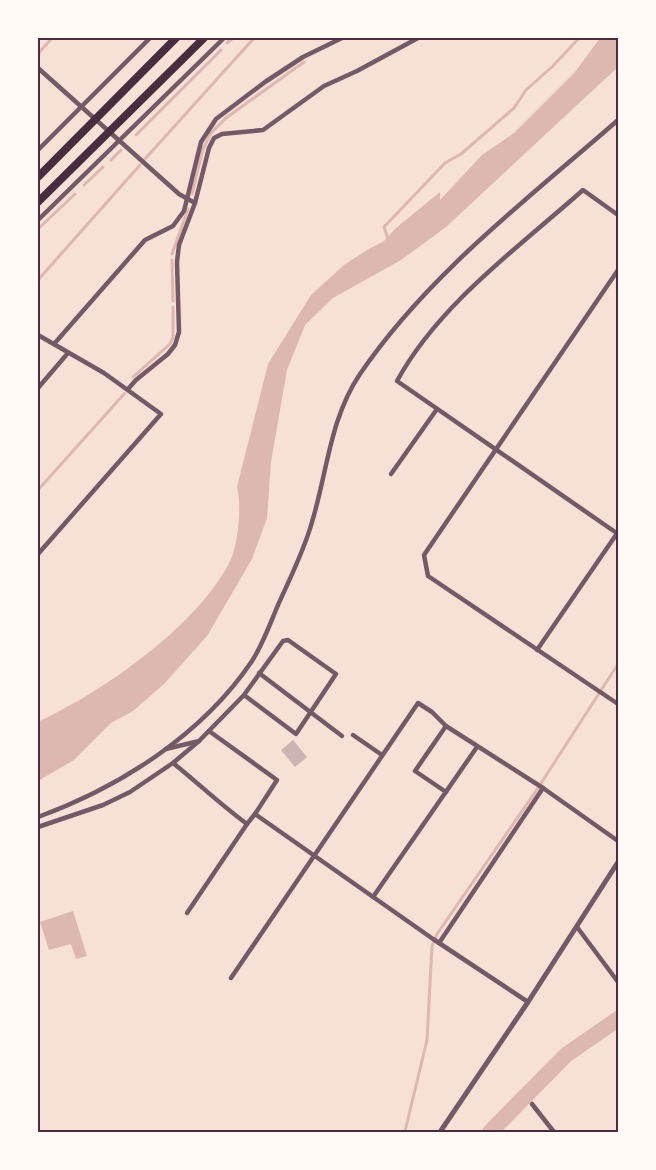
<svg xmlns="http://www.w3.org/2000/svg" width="656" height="1170" font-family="'Fira Sans Condensed',sans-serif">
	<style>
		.water { fill: #dcb8b0 }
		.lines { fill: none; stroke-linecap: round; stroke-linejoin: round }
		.stream { stroke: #dcb8b0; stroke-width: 3 }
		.river { stroke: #dcb8b0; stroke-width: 16 }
		.building { fill: #ccb4b1 }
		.minor { stroke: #755966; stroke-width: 4.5 }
		.tertiary { stroke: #755966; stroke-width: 5 }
		.motorway { stroke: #4a2c40; stroke-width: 8 }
		.neatline { fill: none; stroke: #4a2c40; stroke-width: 2 }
	</style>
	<rect width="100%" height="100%" fill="#f7e1d7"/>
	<!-- water -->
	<g class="water">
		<path d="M 600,38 L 618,38 L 618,67 L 446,227 L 401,260 L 333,298 L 305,325 L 287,370 L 271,462 L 267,518 L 252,559 L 231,595 L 207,636 L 164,684 L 133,711 L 111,723 L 74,760 L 38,781 L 38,722 C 102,692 200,625 231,559 C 238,543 242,505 237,487 L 268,364 L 311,295 L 344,265 L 367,250 L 384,241 L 396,228 L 440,192 L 440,200 L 482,155 L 514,133 L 575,72 Z"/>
		<polygon points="73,911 87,956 76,959 71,944 49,950 40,922"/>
	</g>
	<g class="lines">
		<!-- stream -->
		<g class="stream">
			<polyline points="227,43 233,38"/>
			<polyline points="38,54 52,38"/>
			<polyline points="136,135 221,50"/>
			<polyline points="145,159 254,38"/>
			<polyline points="111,160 121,150"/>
			<polyline points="84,185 103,167"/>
			<polyline points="192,194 203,149 211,133 226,118 304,62"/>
			<polyline points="38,229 75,194"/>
			<polyline points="388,239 384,227 445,163 461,154 514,108 526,90 553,66 579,38"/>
			<polyline points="172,254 188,209"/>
			<polyline points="172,260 173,301"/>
			<polyline points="38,280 140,165"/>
			<polyline points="133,377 170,344 173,337 173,307"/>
			<polyline points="38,490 125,393"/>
			<polyline points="405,1131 427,1040 432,946 437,934 536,791 618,664"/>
		</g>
		<!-- river -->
		<polyline class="river" points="490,1132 566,1055 618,1019"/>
	</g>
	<!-- building -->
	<polygon class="building" points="293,740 307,757 295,767 281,750"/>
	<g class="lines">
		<!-- minor -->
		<g class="minor">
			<polyline points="38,68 179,194 195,203 209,148 214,138 222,134 263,130 324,86 357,71 418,38"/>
			<polyline points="38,150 150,38"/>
			<path d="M 618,215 L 583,190 C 519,247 439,304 397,381 L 618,534"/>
			<polyline points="38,220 224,38"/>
			<polyline points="618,270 424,555 428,576 618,704"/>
			<polyline points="38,335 104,373 161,414 38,554"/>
			<polyline points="54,344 145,240 173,226 184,211 201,142 216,119 265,82 303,57 342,38"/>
			<polyline points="38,388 68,353"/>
			<polyline points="128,389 136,380 168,354 175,345 179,332 177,262 179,245 195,203"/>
			<polyline points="391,474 437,409"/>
			<polyline points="537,650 618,532"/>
			<polyline points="259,673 342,736"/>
			<polyline points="209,731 277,780 255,814"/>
			<polyline points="353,735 382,755"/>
			<path d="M 199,741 L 173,763 C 198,783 221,805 247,824 L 255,814 L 433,939 L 528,1002"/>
			<polyline points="166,749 199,741 244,695 283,641 288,640 336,674 296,734 244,695"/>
			<polyline points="446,792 415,771 446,726"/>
			<path d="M 38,817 C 120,787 202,735 252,661 C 263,644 270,624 278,605 C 290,578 304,551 312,522 C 327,473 330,418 360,374 C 428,274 528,199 618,120"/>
			<polyline points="38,827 103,805 130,792 173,763"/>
			<polyline points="373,897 477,747"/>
			<polyline points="187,913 247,824"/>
			<polyline points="577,927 618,982"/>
			<polyline points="439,943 543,788"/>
			<polyline points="231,978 418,703 432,712 446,726 543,788 618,841"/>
			<polyline points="532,1104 554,1132"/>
		</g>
		<!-- tertiary -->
		<polyline class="tertiary" points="440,1132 528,1002 618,862"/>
		<!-- motorway -->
		<g class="motorway">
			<polyline points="38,177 176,38"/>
			<polyline points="38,202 204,38"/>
		</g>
	</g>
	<!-- border -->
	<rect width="656" height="1170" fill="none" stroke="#fffaf5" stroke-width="78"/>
	<rect x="39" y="39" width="578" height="1092" class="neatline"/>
</svg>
